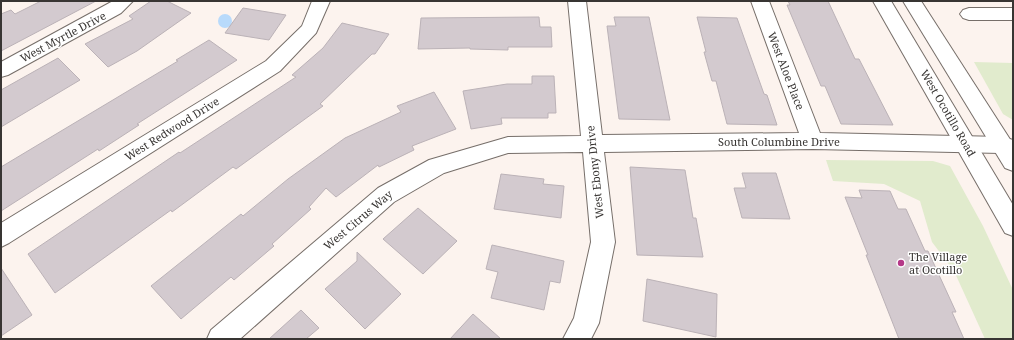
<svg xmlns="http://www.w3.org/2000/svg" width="1014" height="340" font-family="'Noto Serif',serif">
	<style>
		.green { fill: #e1ebcd }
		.water { fill: #b8dafb }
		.building { fill: #d3cacf; stroke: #bbb2b7 }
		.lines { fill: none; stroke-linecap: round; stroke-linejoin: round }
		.minor-casing { stroke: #766e69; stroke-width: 2 }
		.major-casing { stroke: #766e69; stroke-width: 2 }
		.minor { fill: #fff; fill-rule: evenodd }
		.major { fill: #fff; fill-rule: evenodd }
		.poi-dot { fill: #b53888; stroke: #fff; stroke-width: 1.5 }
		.labels { text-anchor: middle; stroke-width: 3; stroke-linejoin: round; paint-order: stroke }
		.street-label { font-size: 11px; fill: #383533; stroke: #fff }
		.poi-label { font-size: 11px; fill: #383533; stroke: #fff; text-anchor: start }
	</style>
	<rect width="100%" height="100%" fill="#fcf3ee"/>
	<!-- green -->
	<g class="green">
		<polygon points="974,62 1013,63 1013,120 1003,114"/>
		<polygon points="826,160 933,161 950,166 983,226 1013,290 1013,339 985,339 954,271 932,242 920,201 884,184 833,181"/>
	</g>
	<!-- water -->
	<circle class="water" cx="225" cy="21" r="7"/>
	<!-- building -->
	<g class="building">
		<polygon points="41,1 96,1 1,51 1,14 11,10 15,14"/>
		<polygon points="151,1 167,1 191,13 137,51 108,67 85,44 133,19 129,16"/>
		<polygon points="788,1 828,1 855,59 859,59 893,125 841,124 825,86 821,86 787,5 790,5"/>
		<polygon points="243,8 286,15 269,40 225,33"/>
		<polygon points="539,17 540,27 551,27 552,47 508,47 508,50 470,49 470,48 418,49 421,18"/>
		<polygon points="614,17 649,17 670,120 619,119 607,26 616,26"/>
		<polygon points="697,17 737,18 764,94 767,95 777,125 727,124 716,81 712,81 704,52 706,52"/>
		<polygon points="342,23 389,34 375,54 372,54 320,104 323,106 236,169 233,167 172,212 171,210 55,293 28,254 179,152 180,153 296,77 292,75 323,48"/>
		<polygon points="209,40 237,60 137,124 139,125 99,151 98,149 1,211 1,167 178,61 176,60"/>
		<polygon points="58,58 80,80 1,127 1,90"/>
		<polygon points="532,76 554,76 556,113 548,113 548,118 501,118 502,124 471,129 463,91 507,84 532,84"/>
		<polygon points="434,92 456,129 412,146 414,150 379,167 378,165 336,197 326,188 309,207 311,209 272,244 274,246 234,280 231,277 181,319 151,286 241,214 243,216 288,179 345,138 401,112 397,106"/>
		<polygon points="630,167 685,170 693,218 696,218 703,257 637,255"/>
		<polygon points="742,173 776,173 790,219 742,218 734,188 746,188"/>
		<polygon points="501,174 544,179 543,184 564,186 561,218 494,209"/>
		<polygon points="859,190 890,191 898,209 906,209 925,251 928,251 956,312 952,312 964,339 899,339 866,255 868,255 845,197 862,198"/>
		<polygon points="418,208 457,241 423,274 383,239"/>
		<polygon points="492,245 564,261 560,283 550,281 544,310 491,298 498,272 486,269"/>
		<polygon points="357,252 401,294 365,329 325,289 357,261"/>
		<polygon points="1,268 32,315 1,336"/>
		<polygon points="647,279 717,294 716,337 643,321"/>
		<polygon points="301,310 319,328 306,339 269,339"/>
		<polygon points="473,314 501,339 450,339"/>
	</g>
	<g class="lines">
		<defs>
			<g id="minor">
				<polygon points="113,1 133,1 121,13 8,75 1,77 1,62"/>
				<polygon points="312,1 330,1 316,33 280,71 9,243 1,247 1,223 266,61 302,26"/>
				<polygon points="568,1 586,1 602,135 799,133 751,1 769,1 820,133 1003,137 1013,140 1013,158 1001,153 813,149 604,152 615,242 599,323 591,339 563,339 574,318 591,242 583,152 508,153 444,173 394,202 240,339 207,339 211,330 378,188 429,160 508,137 581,136"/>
				<polygon points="969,8 1013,8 1013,20 969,20 963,18 960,14 963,10"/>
			</g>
			<g id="major">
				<polygon points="873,1 891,1 1013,205 1013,236 1005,233"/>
				<polygon points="903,1 921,1 1013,144 1013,171 1005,168"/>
			</g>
		</defs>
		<!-- minor casing -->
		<use href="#minor" class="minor-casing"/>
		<!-- major casing -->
		<use href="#major" class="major-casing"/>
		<!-- minor -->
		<use href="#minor" class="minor"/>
		<!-- major -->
		<use href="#major" class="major"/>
	</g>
	<!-- markers -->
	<circle class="poi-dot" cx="901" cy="263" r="4"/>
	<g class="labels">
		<!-- street labels -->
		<g class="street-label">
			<text transform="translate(63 37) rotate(-28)" y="4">West Myrtle Drive</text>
			<text transform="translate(786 71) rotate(69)" y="4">West Aloe Place</text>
			<text transform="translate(948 113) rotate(60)" y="4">West Ocotillo Road</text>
			<text transform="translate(172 129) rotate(-32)" y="4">West Redwood Drive</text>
			<text x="779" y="146">South Columbine Drive</text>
			<text transform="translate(595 172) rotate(-96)" y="4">West Ebony Drive</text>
			<text transform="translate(358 220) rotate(-40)" y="4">West Citrus Way</text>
		</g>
		<!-- poi labels -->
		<g class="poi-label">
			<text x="909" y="261">The Village<tspan x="909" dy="13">at Ocotillo</tspan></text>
		</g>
	</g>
	<!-- border -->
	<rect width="1014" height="340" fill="none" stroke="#383533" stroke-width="4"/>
</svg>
